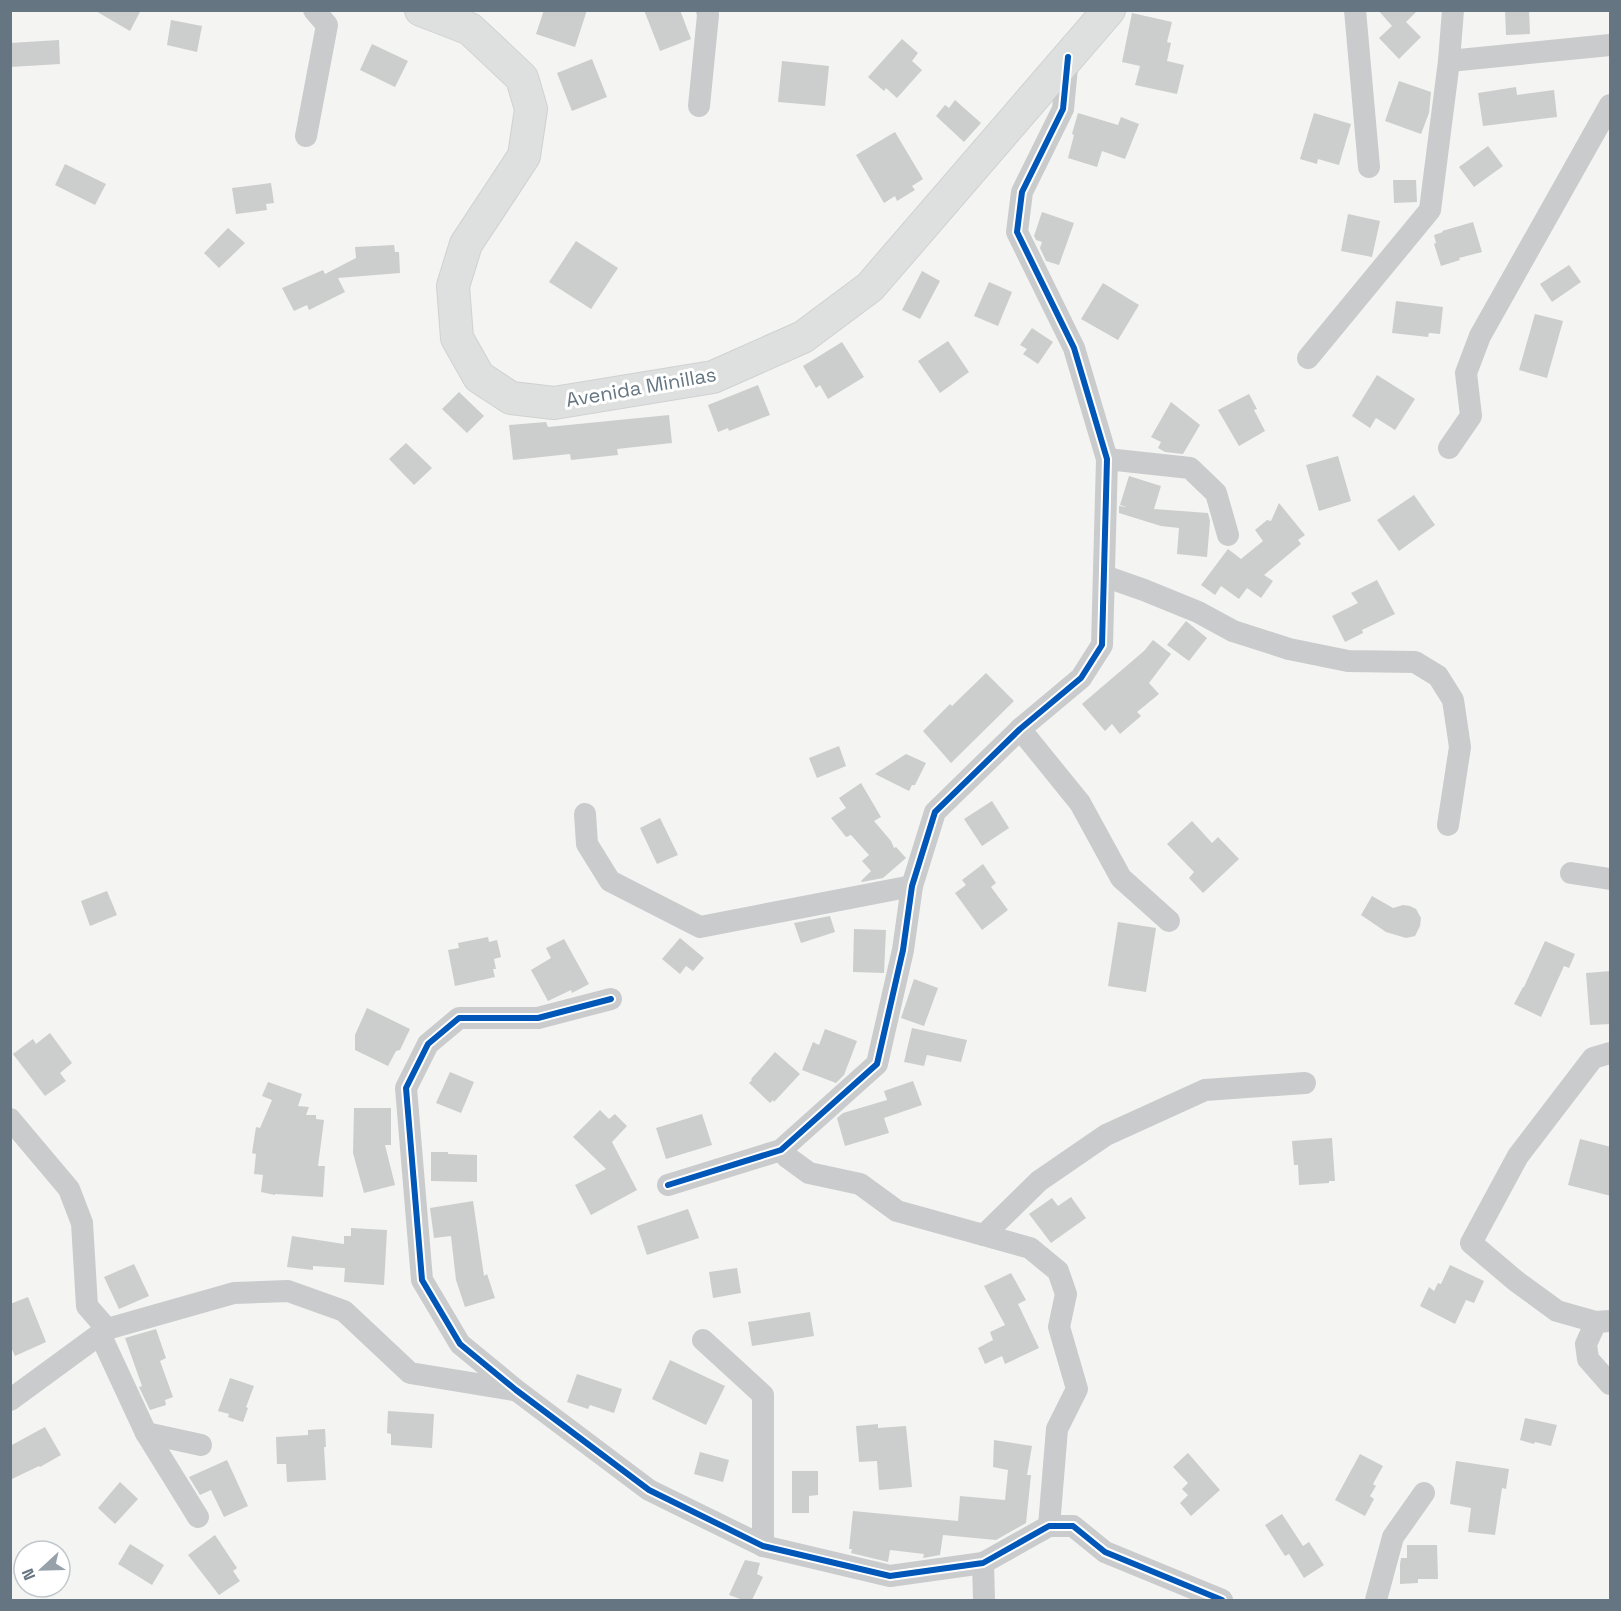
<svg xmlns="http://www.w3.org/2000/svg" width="1621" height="1611" font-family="'Space Grotesk',sans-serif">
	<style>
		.building { fill: #cccecd }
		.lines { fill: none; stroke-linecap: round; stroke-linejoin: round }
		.secondary-casing { stroke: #d0d1d2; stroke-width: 34 }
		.street { stroke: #cacbcc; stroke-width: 22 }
		.secondary { stroke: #dedfdf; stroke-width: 32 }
		.cycleway-casing { stroke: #fff; stroke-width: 10 }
		.cycleway { stroke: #0057b8; stroke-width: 6 }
		.labels { text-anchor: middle; stroke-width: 6; stroke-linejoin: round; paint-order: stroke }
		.street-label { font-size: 20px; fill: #657581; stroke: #fff }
	</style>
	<rect width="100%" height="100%" fill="#f4f4f2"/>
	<!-- building -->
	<g class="building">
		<polygon points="94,10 141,10 130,31"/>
		<polygon points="544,10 587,10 575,47 536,34"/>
		<polygon points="644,10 680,10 691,39 660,51"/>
		<polygon points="1378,10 1418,10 1406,22 1421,37 1399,59 1379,38 1392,26"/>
		<polygon points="1505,10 1529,10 1530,34 1506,35"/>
		<polygon points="1132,13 1172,22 1167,42 1171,43 1167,61 1184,65 1177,94 1135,85 1140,66 1122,62"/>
		<polygon points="171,20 202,26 197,52 167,45"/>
		<polygon points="902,39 918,53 912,61 922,70 897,98 886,88 884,91 868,77"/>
		<polygon points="59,40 60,64 10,67 10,43"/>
		<polygon points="372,44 408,61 395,87 360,70"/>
		<polygon points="592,59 607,97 572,111 557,73"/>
		<polygon points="782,61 829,66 825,106 778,102"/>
		<polygon points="1399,81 1431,92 1429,113 1421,134 1385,121"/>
		<polygon points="1516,87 1517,95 1554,90 1557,117 1483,126 1478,93"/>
		<polygon points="955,100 981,123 964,142 936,116 945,105 949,108"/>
		<polygon points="1078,113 1118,125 1121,117 1139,124 1125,159 1102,151 1097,167 1068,158 1074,135 1072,134"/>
		<polygon points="1314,113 1351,124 1339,165 1318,159 1317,164 1300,159"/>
		<polygon points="895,132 923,179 912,186 915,190 897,201 895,196 884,203 856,155"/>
		<polygon points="1488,146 1503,166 1474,187 1459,167"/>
		<polygon points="65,164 106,184 95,205 55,185"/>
		<polygon points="1393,180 1416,180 1417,202 1394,203"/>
		<polygon points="271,183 274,203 266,204 267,210 236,214 232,188"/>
		<polygon points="1042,212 1074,223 1059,265 1046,261 1040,248 1042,242 1036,240 1034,236"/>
		<polygon points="1348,214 1380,221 1372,257 1341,251"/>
		<polygon points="1473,222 1482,252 1459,258 1460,260 1441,266 1434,244 1436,243 1434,235 1443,232 1442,231"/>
		<polygon points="228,228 245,243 219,268 204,253"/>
		<polygon points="576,241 618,268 591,309 549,282"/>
		<polygon points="394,245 395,252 399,252 400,273 338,278 345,292 309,310 307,305 294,311 282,288 323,270 325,274 356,258 355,247"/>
		<polygon points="1569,265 1581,282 1552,302 1540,284"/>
		<polygon points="922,271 940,281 920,319 902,310"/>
		<polygon points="989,282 1012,292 998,326 974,316"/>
		<polygon points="1103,283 1139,305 1118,340 1081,319"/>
		<polygon points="1396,301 1443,307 1440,334 1429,333 1428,337 1392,333"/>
		<polygon points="1535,314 1563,321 1547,378 1519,370"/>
		<polygon points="1032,328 1053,342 1038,364 1023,354 1027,349 1020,345"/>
		<polygon points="948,341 969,372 940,393 918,361"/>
		<polygon points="842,342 864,377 828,399 820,385 816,388 803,366"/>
		<polygon points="1377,375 1415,399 1395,430 1376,418 1370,428 1352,416"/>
		<polygon points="758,385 770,415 729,431 728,428 718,432 708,405"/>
		<polygon points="459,392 484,416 467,433 442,409"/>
		<polygon points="1249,394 1257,409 1254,410 1265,431 1239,446 1218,410"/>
		<polygon points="1171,402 1200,425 1183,454 1165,452 1158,448 1161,442 1151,437"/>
		<polygon points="669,415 672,443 617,449 618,455 571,460 570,454 513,460 509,425 546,422 548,427"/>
		<polygon points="406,443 432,468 414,485 389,459"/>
		<polygon points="1338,456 1351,501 1319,511 1306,465"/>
		<polygon points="1129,476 1161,486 1154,509 1208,513 1210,521 1207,557 1177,554 1179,528 1161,526 1119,513 1119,506 1127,507 1120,505"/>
		<polygon points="1414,495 1435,525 1399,551 1377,520"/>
		<polygon points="1279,503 1305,535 1298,540 1301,544 1264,575 1273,581 1261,598 1247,588 1239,599 1221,586 1215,595 1201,585 1228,549 1241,559 1263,541 1255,530 1267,520 1271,521"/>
		<polygon points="1377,580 1395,614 1362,630 1363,633 1345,642 1332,616 1358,603 1351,593"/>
		<polygon points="1186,621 1207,638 1189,661 1167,645"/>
		<polygon points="1153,640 1171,654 1149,683 1159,694 1137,712 1141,716 1120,734 1112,724 1105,731 1082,704 1144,651"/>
		<polygon points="986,673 1014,701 951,763 923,731 950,704 952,706"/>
		<polygon points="839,746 846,766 817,778 809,758"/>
		<polygon points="906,754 926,763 915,785 912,785 909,791 875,774"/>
		<polygon points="861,783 881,817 874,821 891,841 894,848 896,847 906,858 883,878 862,882 861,881 871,871 862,861 869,855 851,835 846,837 831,818 846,808 839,798"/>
		<polygon points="992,801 1009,828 982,846 964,819"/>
		<polygon points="660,818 678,855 657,864 640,828"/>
		<polygon points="1192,821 1212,843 1218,837 1239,859 1203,893 1189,878 1194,872 1167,844"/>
		<polygon points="983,864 996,883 991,887 1008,910 982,930 955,893 966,885 962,880"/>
		<polygon points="107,891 117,915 90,926 81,901"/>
		<polygon points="1372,896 1393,908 1403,905 1410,906 1416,909 1421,918 1420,926 1415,936 1406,938 1386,932 1361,915"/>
		<polygon points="830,916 835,932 801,943 794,923"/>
		<polygon points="1118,922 1156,928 1146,992 1108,986"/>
		<polygon points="854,929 886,930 884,973 853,972"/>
		<polygon points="488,937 489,942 497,940 501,957 494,959 496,969 493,969 495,977 455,986 448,950 459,948 458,943"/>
		<polygon points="680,938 704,958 693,971 686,966 680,974 662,959"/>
		<polygon points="564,939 589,984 572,993 571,990 548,1001 531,970 551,958 546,948"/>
		<polygon points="1545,941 1575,954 1569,968 1564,966 1541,1017 1514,1004 1523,987 1524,987"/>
		<polygon points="1611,971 1611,1024 1590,1025 1586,973"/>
		<polygon points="914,979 938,988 924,1026 901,1018"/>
		<polygon points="367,1008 410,1029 400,1050 396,1051 388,1066 355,1050 355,1035"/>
		<polygon points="912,1028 967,1040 961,1062 927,1055 924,1066 904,1062"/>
		<polygon points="825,1029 857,1041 844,1075 836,1083 802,1070 813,1042 819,1045"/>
		<polygon points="50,1033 72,1063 60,1073 66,1081 45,1096 13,1054 33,1039 36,1044"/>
		<polygon points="775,1052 800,1074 774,1102 773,1100 770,1103 749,1083 752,1080 751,1079"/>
		<polygon points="450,1072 474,1082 461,1113 436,1103"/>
		<polygon points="913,1081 922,1105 884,1118 889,1133 845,1146 837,1118 843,1113 887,1100 884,1091"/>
		<polygon points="268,1082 302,1094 298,1106 309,1107 306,1115 316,1115 316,1119 324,1120 318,1166 325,1166 323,1197 275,1194 275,1195 261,1192 263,1175 254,1174 256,1154 252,1153 256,1127 260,1128 272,1100 262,1096"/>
		<polygon points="354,1108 391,1108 391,1145 385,1145 395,1185 364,1193 353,1153"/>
		<polygon points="600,1110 609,1119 615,1114 627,1126 612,1142 637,1190 591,1215 575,1185 606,1169 573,1137"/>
		<polygon points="702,1114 712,1145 666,1159 656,1128"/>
		<polygon points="1332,1138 1335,1181 1329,1181 1329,1183 1299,1185 1298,1165 1294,1165 1292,1141"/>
		<polygon points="1580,1139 1611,1147 1611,1196 1568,1185"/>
		<polygon points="431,1152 448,1152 448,1154 477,1155 477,1182 431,1181"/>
		<polygon points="1071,1197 1086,1218 1051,1243 1029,1214 1052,1198 1058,1206"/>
		<polygon points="473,1201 484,1276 487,1274 495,1298 465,1307 456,1280 451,1236 434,1238 430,1208"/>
		<polygon points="688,1209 699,1238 647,1255 637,1226"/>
		<polygon points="351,1228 387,1230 384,1285 344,1282 345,1268 313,1266 313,1270 287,1267 292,1236 344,1244 344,1236 351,1236"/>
		<polygon points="134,1264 149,1296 119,1309 104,1277"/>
		<polygon points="1450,1265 1484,1281 1474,1303 1466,1300 1455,1324 1420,1306 1429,1287 1434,1291 1438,1283 1441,1284"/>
		<polygon points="737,1268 741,1293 713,1298 709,1272"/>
		<polygon points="1011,1273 1026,1300 1018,1304 1039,1348 1005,1364 1002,1356 985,1364 978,1348 993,1340 990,1332 1005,1325 984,1286"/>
		<polygon points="28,1297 46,1342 15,1356 10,1345 10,1304"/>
		<polygon points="810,1312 814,1336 752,1346 748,1322"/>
		<polygon points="156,1329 166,1358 160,1361 173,1397 165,1400 166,1405 150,1410 139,1387 142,1386 125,1338"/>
		<polygon points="670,1360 725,1386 706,1425 652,1399"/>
		<polygon points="577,1374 622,1389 614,1413 590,1405 588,1409 567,1402"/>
		<polygon points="230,1378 254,1386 246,1407 248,1408 243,1422 228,1417 229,1414 218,1411"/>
		<polygon points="388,1411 434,1414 432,1448 391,1445 391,1434 387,1433"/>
		<polygon points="1525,1418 1557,1425 1551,1446 1535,1442 1534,1444 1520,1440"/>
		<polygon points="878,1424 878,1428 906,1426 912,1487 879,1490 877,1461 859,1462 856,1426"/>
		<polygon points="45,1427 61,1455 40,1467 39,1466 10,1480 10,1446"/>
		<polygon points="325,1429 326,1447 324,1447 326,1480 287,1482 286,1464 277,1464 276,1437 308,1435 308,1430"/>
		<polygon points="994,1440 1032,1446 1027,1475 1031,1475 1026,1523 996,1540 943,1535 940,1555 923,1558 924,1554 890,1550 888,1562 851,1553 852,1549 849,1549 853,1511 958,1521 960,1496 1005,1500 1008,1470 993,1467"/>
		<polygon points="700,1452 729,1460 723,1482 694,1474"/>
		<polygon points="1188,1453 1220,1490 1191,1516 1180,1503 1188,1495 1182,1489 1188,1483 1173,1467"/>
		<polygon points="1360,1454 1383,1466 1373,1484 1376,1486 1370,1496 1374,1499 1365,1516 1335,1500"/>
		<polygon points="227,1460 248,1506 224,1517 211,1490 200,1495 189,1477"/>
		<polygon points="1456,1461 1509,1469 1506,1489 1502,1488 1495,1535 1468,1532 1471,1508 1450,1504"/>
		<polygon points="792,1471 818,1471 818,1495 809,1496 809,1513 792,1513"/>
		<polygon points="120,1482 138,1499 115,1524 98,1508"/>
		<polygon points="1282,1514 1303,1546 1309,1542 1324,1565 1304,1578 1289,1554 1285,1556 1265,1525"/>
		<polygon points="215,1535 237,1568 233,1571 240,1581 219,1595 188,1555"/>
		<polygon points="130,1544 164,1565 152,1585 118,1564"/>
		<polygon points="1407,1545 1437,1545 1438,1579 1418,1579 1418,1583 1400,1584 1400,1564 1401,1558 1407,1558"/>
		<polygon points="745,1560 760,1563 757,1574 763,1577 752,1600 743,1600 729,1595"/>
	</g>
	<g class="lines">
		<defs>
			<polyline id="secondary" points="421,10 470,29 522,78 531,109 524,156 466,244 453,286 457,338 479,377 511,398 554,403 713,377 803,337 870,287 1109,10"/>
		</defs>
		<!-- secondary casing -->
		<use href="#secondary" class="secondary-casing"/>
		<!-- street -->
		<g class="street">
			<polyline points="1355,10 1369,167"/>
			<polyline points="1449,61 1610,45"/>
			<polyline points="699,106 708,15 707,10"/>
			<polyline points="306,136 327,25 314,10"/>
			<polyline points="1308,358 1430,210 1449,61 1453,10"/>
			<polyline points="1449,448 1471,416 1466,373 1480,336 1610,105"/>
			<polyline points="1107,459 1190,468 1216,493 1228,535"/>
			<polyline points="1104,576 1144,590 1198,612 1233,631 1289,649 1348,661 1415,662 1438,676 1453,700 1460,747 1448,825"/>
			<polyline points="1020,729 1080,803 1121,878 1169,921"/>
			<polyline points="585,814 587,844 610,881 700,927 912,886"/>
			<polyline points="1571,873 1610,879"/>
			<polyline points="611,999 538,1018 459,1018 428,1044 406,1088 422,1280 460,1344 516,1390 649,1490 763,1546 890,1576 983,1563 1049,1526 1073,1526 1105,1552 1222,1600"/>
			<polyline points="1610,1053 1593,1058 1518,1156 1471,1243 1516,1281 1557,1311 1596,1322 1610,1321"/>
			<polyline points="10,1119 69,1189 82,1223 87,1306 107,1329"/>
			<polyline points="781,1150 787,1157 809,1173 860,1184 897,1211 1030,1248 1058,1271 1066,1294 1059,1327 1077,1389 1057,1429 1049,1526"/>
			<polyline points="668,1185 781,1150 877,1064 903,950 912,886 935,812 1020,729 1081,678 1102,645 1107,459 1074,348 1017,232 1022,192 1063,109 1068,57"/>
			<polyline points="984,1235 1039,1181 1106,1135 1205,1090 1305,1083"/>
			<polyline points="1596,1322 1586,1344 1588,1359 1610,1384"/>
			<polyline points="100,1334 146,1433 201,1445"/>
			<polyline points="703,1340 763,1395 763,1546"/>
			<polyline points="10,1400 107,1329 234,1293 288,1291 344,1311 410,1373 514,1390"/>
			<polyline points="146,1433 198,1517"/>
			<polyline points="983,1563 984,1600"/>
			<polyline points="1376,1600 1393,1537 1424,1493"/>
		</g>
		<!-- secondary -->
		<use href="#secondary" class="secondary"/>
		<defs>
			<g id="cycleway">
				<polyline points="611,999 538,1018 459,1018 428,1044 406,1088 422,1280 460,1344 516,1390 649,1490 763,1546 890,1576 983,1563 1049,1526 1073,1526 1105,1552 1222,1600"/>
				<polyline points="668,1185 781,1150 877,1064 903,950 912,886 935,812 1020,729 1081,678 1102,645 1107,459 1074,348 1017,232 1022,192 1063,109 1068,57"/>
			</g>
		</defs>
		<!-- cycleway casing -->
		<use href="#cycleway" class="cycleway-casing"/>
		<!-- cycleway -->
		<use href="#cycleway" class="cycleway"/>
	</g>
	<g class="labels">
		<!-- street labels -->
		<g class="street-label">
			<text transform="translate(641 387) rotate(-10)" y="7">Avenida Minillas</text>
		</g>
	</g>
	<!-- border -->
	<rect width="1621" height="1611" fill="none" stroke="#657581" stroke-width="24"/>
	<!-- north arrow -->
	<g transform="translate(42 1569) rotate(248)"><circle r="28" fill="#ffffff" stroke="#c1c8cd" stroke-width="1.5"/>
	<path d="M0-4.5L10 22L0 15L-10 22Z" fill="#97a1a9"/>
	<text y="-9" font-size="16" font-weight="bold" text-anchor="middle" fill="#657581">N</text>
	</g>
</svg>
